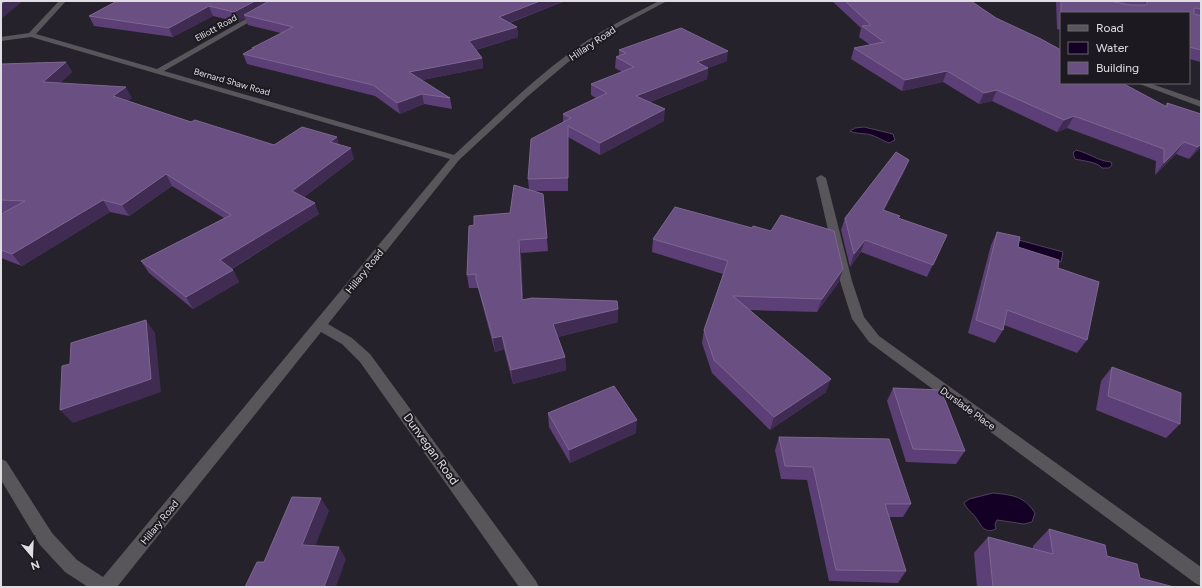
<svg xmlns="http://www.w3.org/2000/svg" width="1202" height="588" font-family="Figtree,sans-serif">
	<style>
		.water { fill: #140025; stroke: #51425e }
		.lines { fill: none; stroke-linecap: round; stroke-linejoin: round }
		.minor { fill: #58565a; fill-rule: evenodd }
		.wall { fill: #5c3f76 }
		.shaded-wall { fill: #402c53 }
		.building { fill: #6a5082; stroke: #7d6691 }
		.labels { text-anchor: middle; stroke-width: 4; stroke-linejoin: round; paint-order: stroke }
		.far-street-label { font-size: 9px; fill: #e0dde3; stroke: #1d1921 }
		.street-label { font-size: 10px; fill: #e0dde3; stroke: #1d1921 }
		.near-street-label { font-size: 12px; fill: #e0dde3; stroke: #1d1921 }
	</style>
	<rect width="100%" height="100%" fill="#26222b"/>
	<!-- water -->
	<g class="water">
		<path d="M 864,127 L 893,134 L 895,140 L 889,143 C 883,141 878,137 871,135 C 865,133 855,134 850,131 L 855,128 Z"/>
		<path d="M 1076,150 C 1089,153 1098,161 1111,162 L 1112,165 L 1109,168 L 1102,168 C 1098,162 1083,161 1075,159 L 1073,153 Z"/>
		<polygon points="1015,239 1063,252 1061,262 1012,248"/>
		<path d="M 993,493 C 1013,495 1024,496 1035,513 L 1032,522 L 1024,524 L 997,520 L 995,524 L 996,529 C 984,534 982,526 976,518 C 972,512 967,510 964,503 L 969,499 Z"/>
	</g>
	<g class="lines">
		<!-- minor -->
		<g class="minor">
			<path d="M 59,1 L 66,1 L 36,34 L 157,69 L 278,1 L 286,1 L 164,71 L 454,155 C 491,121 527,85 567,55 C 595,33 628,17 659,1 L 667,1 L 618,27 L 573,58 L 528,96 L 459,160 L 328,324 L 352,338 L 370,354 L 536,581 L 539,587 L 519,587 L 360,362 L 342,344 L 321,332 L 117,587 L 88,587 L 65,572 L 40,545 L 1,480 L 1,459 L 6,461 L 52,533 L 77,560 L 103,577 L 450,159 L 31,37 L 1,41 L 1,37 L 29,33 Z"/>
			<polygon points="1137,83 1149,83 1201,101 1201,107"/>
			<polygon points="821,175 826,178 852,281 864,317 879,336 1201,567 1201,586 1195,583 869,342 852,319 840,281 816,178"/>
		</g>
	</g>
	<!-- wall -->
	<g class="wall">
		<polygon points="117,1 565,1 510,23 517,27 518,37 476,50 482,58 483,68 422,80 450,98 452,109 424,104 400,114 375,96 247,64 243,54 253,49 252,48 281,33 248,25 245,18 238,22 213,16 173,37 94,26 89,16"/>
		<polygon points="832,1 971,1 996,18 1165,106 1167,103 1201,147 1189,159 1176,154 1155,175 1156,161 1067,128 1057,132 992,101 979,104 943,82 902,91 851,59 854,48 870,45 859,37 861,28"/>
		<polygon points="1056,1 1201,1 1201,62 1189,59 1189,13 1061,13 1061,30 1057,29"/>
		<polygon points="619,50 727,61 708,68 707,79 650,102 664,121 600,155 568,137 568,191 535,191 543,194 548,251 521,253 523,300 618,322 558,337 565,357 566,370 513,384 504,349 495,352 478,288 469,288 467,275 474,225 510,213 529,190 528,179 563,122 563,114 596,98 591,95 591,84 622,72 615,68 616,57 619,56"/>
		<polygon points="66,62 72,72 60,83 132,98 127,101 191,122 274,145 339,145 354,159 304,197 319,214 232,269 233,270 239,282 193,309 149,273 141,261 224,218 172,186 129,216 110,212 22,266 1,258 1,214 6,212 1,212 1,64"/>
		<polygon points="909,160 904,172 884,210 899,218 947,235 927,277 861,252 850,267 841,230 845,218"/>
		<polygon points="997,232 1018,247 1058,268 1087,340 1077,353 1004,325 1003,330 995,343 968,333 991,245"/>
		<polygon points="653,239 839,282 817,312 749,310 826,392 770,430 712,373 702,343 704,330 723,274 652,252"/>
		<polygon points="1112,367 1180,424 1166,438 1096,410 1101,381"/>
		<polygon points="893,388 965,451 956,464 906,462 887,401"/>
		<polygon points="548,413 636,433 570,463 549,427"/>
		<polygon points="779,437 911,504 903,517 889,517 906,571 898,583 829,581 807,480 781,479 775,450"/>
		<polygon points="1049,529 1107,556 1140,578 1174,587 977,587 974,553 988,537 1033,549 1033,546"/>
	</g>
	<!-- shaded-wall -->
	<g class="shaded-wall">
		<polygon points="5,1 23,1 1,19 1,4"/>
		<polygon points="255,1 275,1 244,15 245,18 238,22 234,12"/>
		<polygon points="540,1 565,1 500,26 499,17"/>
		<polygon points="209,6 213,16 173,37 169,28"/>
		<polygon points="517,27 518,37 471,51 469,41"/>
		<polygon points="728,51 727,61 708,68 707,79 636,107 636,96 697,62"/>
		<polygon points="482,58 483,68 412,82 409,72"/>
		<polygon points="66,62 72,72 50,93 43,82"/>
		<polygon points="947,71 943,82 902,91 905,80"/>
		<polygon points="126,87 132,98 119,107 113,96"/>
		<polygon points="997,90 992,101 979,104 984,93"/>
		<polygon points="422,94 424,104 400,114 397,103"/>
		<polygon points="665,109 664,121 600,155 600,143"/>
		<polygon points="1074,116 1067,128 1057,132 1064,120"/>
		<polygon points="337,137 340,148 330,142"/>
		<polygon points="1184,142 1176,154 1155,175 1164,163"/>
		<polygon points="1201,144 1201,147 1189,159 1198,147"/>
		<polygon points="351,148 354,159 296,203 292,191"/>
		<polygon points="909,160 904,172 878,222 883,210"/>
		<polygon points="166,174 172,186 129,216 122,205"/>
		<polygon points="103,200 110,212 22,266 12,254"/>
		<polygon points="315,203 319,214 226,272 220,260"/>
		<polygon points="519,240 521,253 523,314 522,300"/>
		<polygon points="865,240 861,252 850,267 854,254"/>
		<polygon points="843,269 839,282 817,312 822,299"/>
		<polygon points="233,270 239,282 193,309 186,297"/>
		<polygon points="618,309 618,322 554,338 553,324"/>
		<polygon points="146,320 155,333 161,392 73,423 60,410"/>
		<polygon points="502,336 504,349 495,352 493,338"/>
		<polygon points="565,357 566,370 513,384 511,370"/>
		<polygon points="831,379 826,392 770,430 774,417"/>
		<polygon points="637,420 636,433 570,463 569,450"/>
		<polygon points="321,498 329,511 311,557 302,545"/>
		<polygon points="339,547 346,559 336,587 324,587"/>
	</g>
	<!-- building -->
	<g class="building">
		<polygon points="1,1 5,1 1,4"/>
		<polygon points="117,1 255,1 234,12 209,6 169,28 89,16"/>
		<polygon points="269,1 540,1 499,17 517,27 469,41 482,58 409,72 450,98 422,94 397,103 373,85 243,54 254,48 252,48 293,27 244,15"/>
		<polygon points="845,1 971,1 996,18 1041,39 1061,50 1061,83 1122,83 1167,107 1167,103 1201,114 1201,144 1198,147 1184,142 1164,163 1164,149 1074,116 1064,120 997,90 984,93 947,71 905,80 854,48 884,42 862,26 871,25"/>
		<polygon points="1061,1 1109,1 1131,5 1146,5 1148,3 1145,1 1201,1 1201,9 1195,8 1194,9 1194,14 1201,16 1201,50 1189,47 1189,13 1061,13"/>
		<polygon points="681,28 728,51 697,62 708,68 636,96 665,109 600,143 568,126 568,178 528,179 531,139 571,118 563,114 607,93 591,84 634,67 616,57 626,53 619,50"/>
		<polygon points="66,62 43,82 126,87 113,96 191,122 195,120 274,145 302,127 337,137 330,142 351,148 292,191 315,203 220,260 233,270 186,297 141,261 231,215 166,174 122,205 103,200 12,254 1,250 1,214 25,201 1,200 1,64"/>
		<polygon points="896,152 909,160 883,210 900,216 898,218 947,235 933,265 865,240 854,254 845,218"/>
		<polygon points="514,185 543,194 547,238 519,240 522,300 532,298 617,301 618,309 553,324 565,357 511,370 502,336 493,338 476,279 476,274 467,275 469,226 474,225 474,216 510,213"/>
		<polygon points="675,207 752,228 753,226 771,231 781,215 834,231 843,269 822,299 733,296 831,379 774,417 714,360 704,330 728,261 653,239"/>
		<polygon points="997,232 1020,237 1018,247 1059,260 1058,268 1099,282 1087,340 1007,310 1003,330 976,320"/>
		<polygon points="146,320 151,379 60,410 62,366 70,364 71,343"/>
		<polygon points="1112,367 1181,393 1180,424 1108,396"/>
		<polygon points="614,386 637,420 569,450 548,413"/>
		<polygon points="893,388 941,390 965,451 913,449"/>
		<polygon points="779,437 889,439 911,504 885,504 906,571 836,570 813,467 785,466"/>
		<polygon points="292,497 321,498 302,545 339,547 324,587 245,587 257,562 264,562"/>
		<polygon points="1049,529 1105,545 1107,556 1137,564 1140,578 1174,587 993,587 988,537 1053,554"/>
	</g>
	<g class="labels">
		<!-- far-street labels -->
		<g class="far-street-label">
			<text transform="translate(216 28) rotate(-29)" y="3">Elliott Road</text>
			<text transform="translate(232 82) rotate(16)" y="3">Bernard Shaw Road</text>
		</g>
		<!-- street labels -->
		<g class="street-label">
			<text transform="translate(592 43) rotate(-34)" y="4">Hillary Road</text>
			<text transform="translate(364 271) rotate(-51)" y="4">Hillary Road</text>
			<text transform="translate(968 408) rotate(36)" y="4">Durslade Place</text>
			<text transform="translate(159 522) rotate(-51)" y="4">Hillary Road</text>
		</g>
		<!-- near-street labels -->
		<g class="near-street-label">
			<text transform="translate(431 449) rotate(54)" y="4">Dunvegan Road</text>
		</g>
	</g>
	<!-- border -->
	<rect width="1202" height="588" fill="none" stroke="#e0dde3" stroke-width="4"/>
	<!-- legend -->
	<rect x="1060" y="12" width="130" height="72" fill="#1d1921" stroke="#6b676f"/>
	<rect x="1068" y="25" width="20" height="6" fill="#58565a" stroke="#6b676f"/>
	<text x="1096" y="32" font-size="12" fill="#e0dde3">Road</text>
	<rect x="1068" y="42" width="20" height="12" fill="#140025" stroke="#6b676f"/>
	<text x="1096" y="52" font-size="12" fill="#e0dde3">Water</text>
	<rect x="1068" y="62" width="20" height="12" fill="#6a5082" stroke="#6b676f"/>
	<text x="1096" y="72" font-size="12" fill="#e0dde3">Building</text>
	<!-- north arrow -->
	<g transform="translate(32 556) rotate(161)" stroke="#1d1921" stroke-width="3" paint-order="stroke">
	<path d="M0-3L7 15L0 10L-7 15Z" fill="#e0dde3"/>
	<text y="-6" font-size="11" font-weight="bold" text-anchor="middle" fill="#e0dde3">N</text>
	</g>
</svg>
